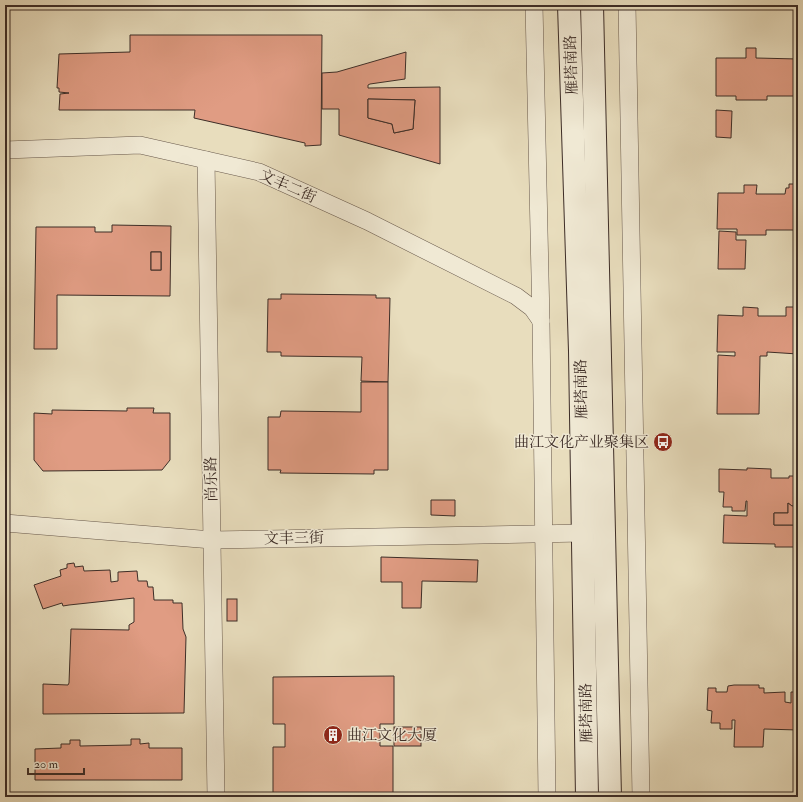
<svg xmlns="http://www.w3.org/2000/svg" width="803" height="802" font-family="'IM FELL Double Pica','Noto Serif SC',serif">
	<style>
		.building { fill: #e09c83; stroke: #3d2d27; fill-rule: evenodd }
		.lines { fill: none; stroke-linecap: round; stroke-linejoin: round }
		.minor-casing { stroke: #68594c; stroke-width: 18 }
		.secondary-casing { stroke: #3d2d27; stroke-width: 24 }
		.minor { stroke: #f0e9d4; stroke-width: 17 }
		.secondary { stroke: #f0e9d4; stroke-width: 22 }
		.labels { text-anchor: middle; stroke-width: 3; stroke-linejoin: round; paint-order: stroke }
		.street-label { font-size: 15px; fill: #3d2d27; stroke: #f0e9d4 }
		.poi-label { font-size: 15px; fill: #3d2d27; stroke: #f0e9d4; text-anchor: end }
	</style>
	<rect width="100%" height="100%" fill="#e8ddbd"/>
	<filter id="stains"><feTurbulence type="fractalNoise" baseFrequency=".005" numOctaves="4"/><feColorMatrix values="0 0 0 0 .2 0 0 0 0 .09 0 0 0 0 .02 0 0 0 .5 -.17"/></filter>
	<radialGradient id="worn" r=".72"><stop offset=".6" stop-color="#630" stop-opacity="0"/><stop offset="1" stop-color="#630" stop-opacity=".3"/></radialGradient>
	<!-- building -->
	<g class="building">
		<polygon points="130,35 322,35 321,145 305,146 305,143 194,118 195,110 59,110 60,94 69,93 59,92 59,88 57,88 59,54 130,52"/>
		<polygon points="746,48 756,48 756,58 798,59 798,96 767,96 767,100 736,100 736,96 716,96 716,58 746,58"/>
		<path d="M 406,52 L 405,79 L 370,84 L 368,85 L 368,88 L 440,87 L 440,164 L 339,135 L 339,109 L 322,109 L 322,73 L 337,72 ZM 368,99 L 415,100 L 413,129 L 394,133 L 392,124 L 368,118 Z"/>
		<polygon points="368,99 415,100 413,129 394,133 392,124 368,118"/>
		<polygon points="716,110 732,111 731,138 716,137"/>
		<polygon points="789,184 798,184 798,230 766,230 766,235 737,235 737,229 717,229 718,193 744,193 744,185 757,185 756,194 785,194 786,188 789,188"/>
		<path d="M 112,225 L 171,226 L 170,296 L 57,295 L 57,349 L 34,349 L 36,227 L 95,227 L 95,232 L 112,232 ZM 151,252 L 161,252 L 161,270 L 151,270 Z"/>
		<polygon points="719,231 736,232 736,240 746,240 745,269 718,269"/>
		<rect x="151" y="252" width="10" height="18"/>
		<polygon points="281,294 376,295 376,298 390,298 388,382 361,381 362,357 281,356 281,352 267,352 268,299 281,299"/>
		<polygon points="743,307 758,308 758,316 786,316 786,307 797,307 798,354 767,352 767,356 760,356 759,414 717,414 718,355 735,356 735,352 717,352 718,315 743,316"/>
		<polygon points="361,382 388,382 388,470 374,470 374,474 280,473 281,470 268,470 268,417 280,417 281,411 361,412"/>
		<polygon points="127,408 154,408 153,413 170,413 170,460 162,470 43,471 34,460 34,413 52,414 52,410 127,411"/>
		<polygon points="747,468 771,469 771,478 789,478 789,476 798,476 798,506 792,506 788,503 788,513 774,513 774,525 798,525 798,547 775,547 775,544 723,543 724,515 747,516 747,501 746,501 745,511 732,511 732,507 723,507 724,492 719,492 719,469 747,470"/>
		<polygon points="431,500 455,500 455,516 431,515"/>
		<polygon points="788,503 792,506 798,506 798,525 774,525 774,513 788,513"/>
		<polygon points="381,557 478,560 477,582 422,581 421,608 402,608 402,582 381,582"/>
		<polygon points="74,563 75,567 83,566 84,571 110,570 111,582 118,581 118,572 137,571 138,581 147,581 148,587 153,587 154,600 173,600 173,603 182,603 183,629 186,637 184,713 43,714 43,684 68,685 69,683 71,629 129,630 129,625 134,622 134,598 69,605 63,606 62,603 43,609 34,585 61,576 60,570 67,568 67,564"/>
		<rect x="227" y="599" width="10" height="22"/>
		<polygon points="394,676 394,724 380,724 380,746 393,746 393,796 273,796 273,747 285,747 285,724 273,724 273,677"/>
		<polygon points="734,685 759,685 759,688 764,688 764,693 785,692 785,702 791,703 791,692 798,692 798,730 764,729 763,747 734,747 735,720 732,720 732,729 720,729 720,723 711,723 712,711 707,710 708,688 716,688 716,692 727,692 728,686"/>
		<rect x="394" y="727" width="27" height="19"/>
		<polygon points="131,739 140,739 140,744 149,743 149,748 182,748 182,780 35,780 35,749 61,748 61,744 70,744 70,740 80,740 80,746 131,745"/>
	</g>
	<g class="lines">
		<defs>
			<g id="minor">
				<polyline points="534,5 541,321 547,797"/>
				<polyline points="627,5 641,797"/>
				<polyline points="5,150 140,145 259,172 367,221 516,296 532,308 541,321"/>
				<polyline points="206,160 216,797"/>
				<polyline points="5,523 212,540 583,533"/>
			</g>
			<g id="secondary">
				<polyline points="569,5 580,351 587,797"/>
				<polyline points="592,5 610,797"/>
			</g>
		</defs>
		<!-- minor casing -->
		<use href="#minor" class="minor-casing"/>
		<!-- secondary casing -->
		<use href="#secondary" class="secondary-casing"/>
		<!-- minor -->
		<use href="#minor" class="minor"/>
		<!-- secondary -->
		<use href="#secondary" class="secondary"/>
	</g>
	<!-- icons -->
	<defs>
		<symbol id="bus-disc" viewBox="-11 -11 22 22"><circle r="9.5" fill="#8f2418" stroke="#f0e9d4"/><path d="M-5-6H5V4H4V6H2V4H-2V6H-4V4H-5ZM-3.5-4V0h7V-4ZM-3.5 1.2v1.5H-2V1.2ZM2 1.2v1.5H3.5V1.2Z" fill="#fff"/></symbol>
		<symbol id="building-disc" viewBox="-11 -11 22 22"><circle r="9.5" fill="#8f2418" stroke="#f0e9d4"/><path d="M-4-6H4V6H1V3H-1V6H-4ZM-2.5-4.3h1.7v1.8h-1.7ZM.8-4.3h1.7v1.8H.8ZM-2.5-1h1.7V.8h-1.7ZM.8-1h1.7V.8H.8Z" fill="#fff"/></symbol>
	</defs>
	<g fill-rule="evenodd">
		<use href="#bus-disc" x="652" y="431" width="22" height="22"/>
		<use href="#building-disc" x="322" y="724" width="22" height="22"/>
	</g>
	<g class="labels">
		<!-- street labels -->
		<g class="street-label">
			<text transform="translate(571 65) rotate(-92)" y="5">雁塔南路</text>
			<text transform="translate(288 186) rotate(24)" y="5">文丰二街</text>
			<text transform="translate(581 389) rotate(-91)" y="5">雁塔南路</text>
			<text transform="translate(211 479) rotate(-91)" y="5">尚乐路</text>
			<text transform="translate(294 538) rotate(-1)" y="5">文丰三街</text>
			<text transform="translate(586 713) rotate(-91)" y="5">雁塔南路</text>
		</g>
		<!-- poi labels -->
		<g class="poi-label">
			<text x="649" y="447">曲江文化产业聚集区</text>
			<text x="347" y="740" text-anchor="start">曲江文化大厦</text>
		</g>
	</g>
	<!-- margin -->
	<rect width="803" height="802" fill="none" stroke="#e8ddbd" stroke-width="20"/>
	<rect x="6" y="6" width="791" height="790" fill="none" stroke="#3d2d27" stroke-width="2"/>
	<rect x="10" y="10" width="783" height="782" fill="none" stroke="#3d2d27"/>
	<!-- scale -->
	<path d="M28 768v6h56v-6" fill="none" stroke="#3d2d27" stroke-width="2"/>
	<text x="34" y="768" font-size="12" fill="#3d2d27" stroke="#f0e9d4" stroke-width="3" paint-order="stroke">20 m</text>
	<rect width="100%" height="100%" filter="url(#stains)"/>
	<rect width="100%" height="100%" fill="url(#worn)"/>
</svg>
